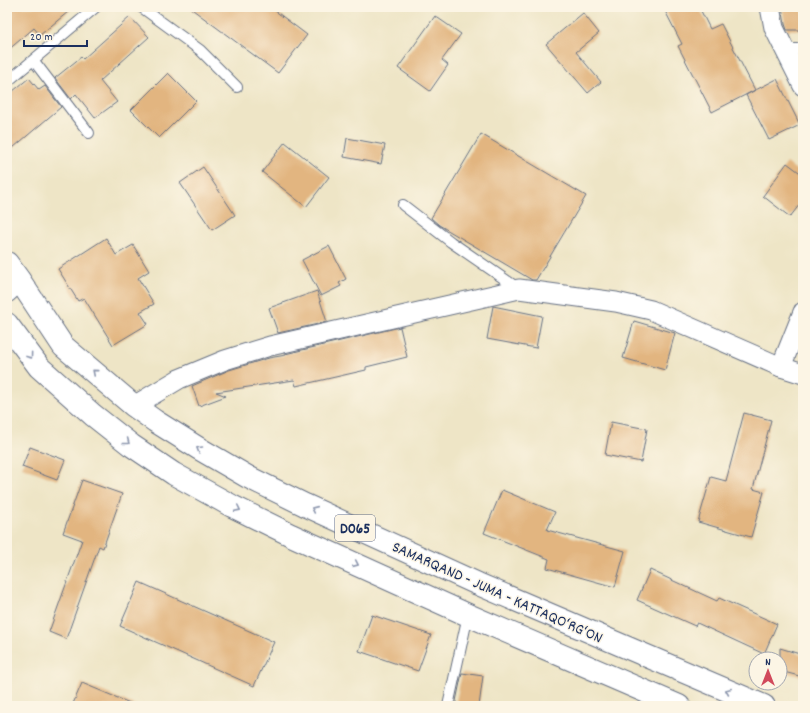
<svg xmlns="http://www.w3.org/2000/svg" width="810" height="713" font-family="Dekko,sans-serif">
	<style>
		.building { fill: #e2b580 }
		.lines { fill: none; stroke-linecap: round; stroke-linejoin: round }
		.lane-casing { stroke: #656f82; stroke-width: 12 }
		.street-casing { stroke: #656f82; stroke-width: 21 }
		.primary-casing { stroke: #656f82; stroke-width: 24 }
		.lane { stroke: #fff; stroke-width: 10 }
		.street { stroke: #fff; stroke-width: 19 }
		.primary { stroke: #fff; stroke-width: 22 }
		.oneway { stroke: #8d97ae }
		.labels { text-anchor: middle; stroke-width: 3; stroke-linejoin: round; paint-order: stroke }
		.shield { fill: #fcf5e5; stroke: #5e6a86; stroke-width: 1 }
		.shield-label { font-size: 15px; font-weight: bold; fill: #1b2f5e }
		.street-label { font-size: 16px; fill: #1b2f5e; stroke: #fcf5e5 }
	</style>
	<rect width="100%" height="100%" fill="#fcf5e5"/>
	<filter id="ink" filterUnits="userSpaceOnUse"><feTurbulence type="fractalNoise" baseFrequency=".025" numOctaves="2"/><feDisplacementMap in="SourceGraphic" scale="8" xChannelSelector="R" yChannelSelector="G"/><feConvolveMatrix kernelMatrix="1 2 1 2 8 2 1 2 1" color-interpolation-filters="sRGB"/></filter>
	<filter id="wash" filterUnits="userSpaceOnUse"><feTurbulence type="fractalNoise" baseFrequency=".012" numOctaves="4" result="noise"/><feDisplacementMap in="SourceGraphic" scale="16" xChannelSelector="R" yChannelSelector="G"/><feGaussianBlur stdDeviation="0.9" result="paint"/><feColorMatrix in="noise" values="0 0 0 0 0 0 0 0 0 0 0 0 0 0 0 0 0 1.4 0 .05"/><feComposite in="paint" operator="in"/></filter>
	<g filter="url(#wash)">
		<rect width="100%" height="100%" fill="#eee5c6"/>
		<g id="blocks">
			<!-- building -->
			<g class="building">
				<polygon points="7,7 74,7 40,35 34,28 7,51"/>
				<polygon points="189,7 270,7 307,35 278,73"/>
				<polygon points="663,7 699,7 710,29 721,24 755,90 712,112 678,46 682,44"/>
				<polygon points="782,7 803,7 803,30 787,30 785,24"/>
				<polygon points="583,13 599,33 576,52 601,82 588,93 546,44"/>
				<polygon points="435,16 461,34 442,60 448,65 430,91 398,68"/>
				<polygon points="130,17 149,37 100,81 117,102 95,118 76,94 71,99 55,78 81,57 83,59"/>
				<polygon points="168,73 196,101 159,138 131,110"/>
				<polygon points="29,78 39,90 45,86 61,107 7,153 7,96"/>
				<polygon points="777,79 800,125 769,140 746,95"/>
				<polygon points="481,134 586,196 536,280 532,280 439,225 431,218"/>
				<polygon points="347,138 385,145 381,164 344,157"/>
				<polygon points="285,142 329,177 306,207 262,172"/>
				<polygon points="787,163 803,175 803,200 790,217 763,196"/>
				<polygon points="203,167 235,215 212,230 180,183"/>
				<polygon points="106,238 116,255 133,245 149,271 138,278 154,304 140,312 148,324 113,345 84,298 78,301 58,269"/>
				<polygon points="329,246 346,279 339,283 341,286 321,296 302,260"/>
				<polygon points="317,291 327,322 278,333 269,308"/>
				<polygon points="493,306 542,316 536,348 487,339"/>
				<polygon points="634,321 675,333 665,370 623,358"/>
				<polygon points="400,327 407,357 366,367 366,370 296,386 294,380 216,392 226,396 199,406 192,386 229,370 269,358 286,355 285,354"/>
				<polygon points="744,413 771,420 753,489 764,492 751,537 698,522 711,477 726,481"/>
				<polygon points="611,422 647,429 641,462 605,455"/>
				<polygon points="30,447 65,460 57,480 22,467"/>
				<polygon points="82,480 122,494 103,548 99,546 66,639 49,632 82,540 63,533"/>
				<polygon points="502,490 555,512 547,530 625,551 615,587 547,568 549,559 484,533"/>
				<polygon points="650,570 717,601 719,598 777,624 764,654 697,623 695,626 637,600"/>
				<polygon points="139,582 274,642 254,686 120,626"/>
				<polygon points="372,615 431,635 418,671 359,651"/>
				<polygon points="780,648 803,655 803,677 780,671"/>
				<polygon points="462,673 483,676 479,706 455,706"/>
				<polygon points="82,683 137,706 72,706"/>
			</g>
		</g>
	</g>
	<g filter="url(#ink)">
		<use href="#blocks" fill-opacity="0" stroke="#656f82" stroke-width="1"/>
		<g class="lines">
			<defs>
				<g id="lane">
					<polyline points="141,7 200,50 237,87"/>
					<polyline points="784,49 803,49"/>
					<polyline points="34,61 89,133"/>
					<polyline points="7,82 96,7"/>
					<polyline points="403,205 451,242 519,289"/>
					<polyline points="448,706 468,615"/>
				</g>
				<g id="street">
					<polyline points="770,7 774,28 803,86"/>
					<polyline points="7,293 20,281"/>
					<polyline points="781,367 803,312"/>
					<polyline points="134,406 179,379 225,360 270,346 519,289 616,302 651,310 781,367 803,374"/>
				</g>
				<g id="primary">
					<polyline points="7,263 20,281 63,346 134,406 155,421 198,448 248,477 305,505 478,584 764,706"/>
					<polyline points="7,324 39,367 93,415 131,445 174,474 232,506 291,535 468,615 679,706"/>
				</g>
			</defs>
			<!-- lane casing -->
			<use href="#lane" class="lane-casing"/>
			<!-- street casing -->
			<use href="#street" class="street-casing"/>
			<!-- primary casing -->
			<use href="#primary" class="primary-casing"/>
			<!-- lane -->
			<use href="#lane" class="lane"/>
			<!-- street -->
			<use href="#street" class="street"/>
			<!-- primary -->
			<use href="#primary" class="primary"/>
		</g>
		<!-- one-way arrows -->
		<defs><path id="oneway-chevron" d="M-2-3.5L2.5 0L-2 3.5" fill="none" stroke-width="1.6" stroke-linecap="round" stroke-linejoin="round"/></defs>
		<g class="oneway">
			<use href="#oneway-chevron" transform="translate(30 356) rotate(54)"/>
			<use href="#oneway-chevron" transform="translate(95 372) rotate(-140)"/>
			<use href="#oneway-chevron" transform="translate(127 442) rotate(38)"/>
			<use href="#oneway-chevron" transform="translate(199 449) rotate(-149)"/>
			<use href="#oneway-chevron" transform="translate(238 509) rotate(26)"/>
			<use href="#oneway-chevron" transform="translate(314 509) rotate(-156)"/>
			<use href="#oneway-chevron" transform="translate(356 564) rotate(24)"/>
			<use href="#oneway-chevron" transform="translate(728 691) rotate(-157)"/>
		</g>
	</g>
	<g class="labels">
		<!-- shield labels -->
		<rect class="shield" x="335" y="515" width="40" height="26" rx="3"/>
		<g class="shield-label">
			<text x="355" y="533">D065</text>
		</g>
		<!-- street labels -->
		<g class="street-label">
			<text transform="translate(498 591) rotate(24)" y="6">SAMARQAND - JUMA - KATTAQO‘RG‘ON</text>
		</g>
	</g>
	<!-- margin -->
	<rect width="810" height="713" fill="none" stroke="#fcf5e5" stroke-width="24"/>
	<!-- north arrow -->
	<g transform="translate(768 671)"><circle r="19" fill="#fcf5e5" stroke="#a2a6af"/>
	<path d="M0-3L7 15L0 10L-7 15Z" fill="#d1495b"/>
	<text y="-6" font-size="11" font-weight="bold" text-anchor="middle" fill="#1b2f5e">N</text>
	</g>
	<!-- scale -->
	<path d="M24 40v6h63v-6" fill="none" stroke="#1b2f5e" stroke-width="2"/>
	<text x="30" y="40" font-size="12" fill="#1b2f5e" stroke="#fcf5e5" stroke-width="3" paint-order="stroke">20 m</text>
</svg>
